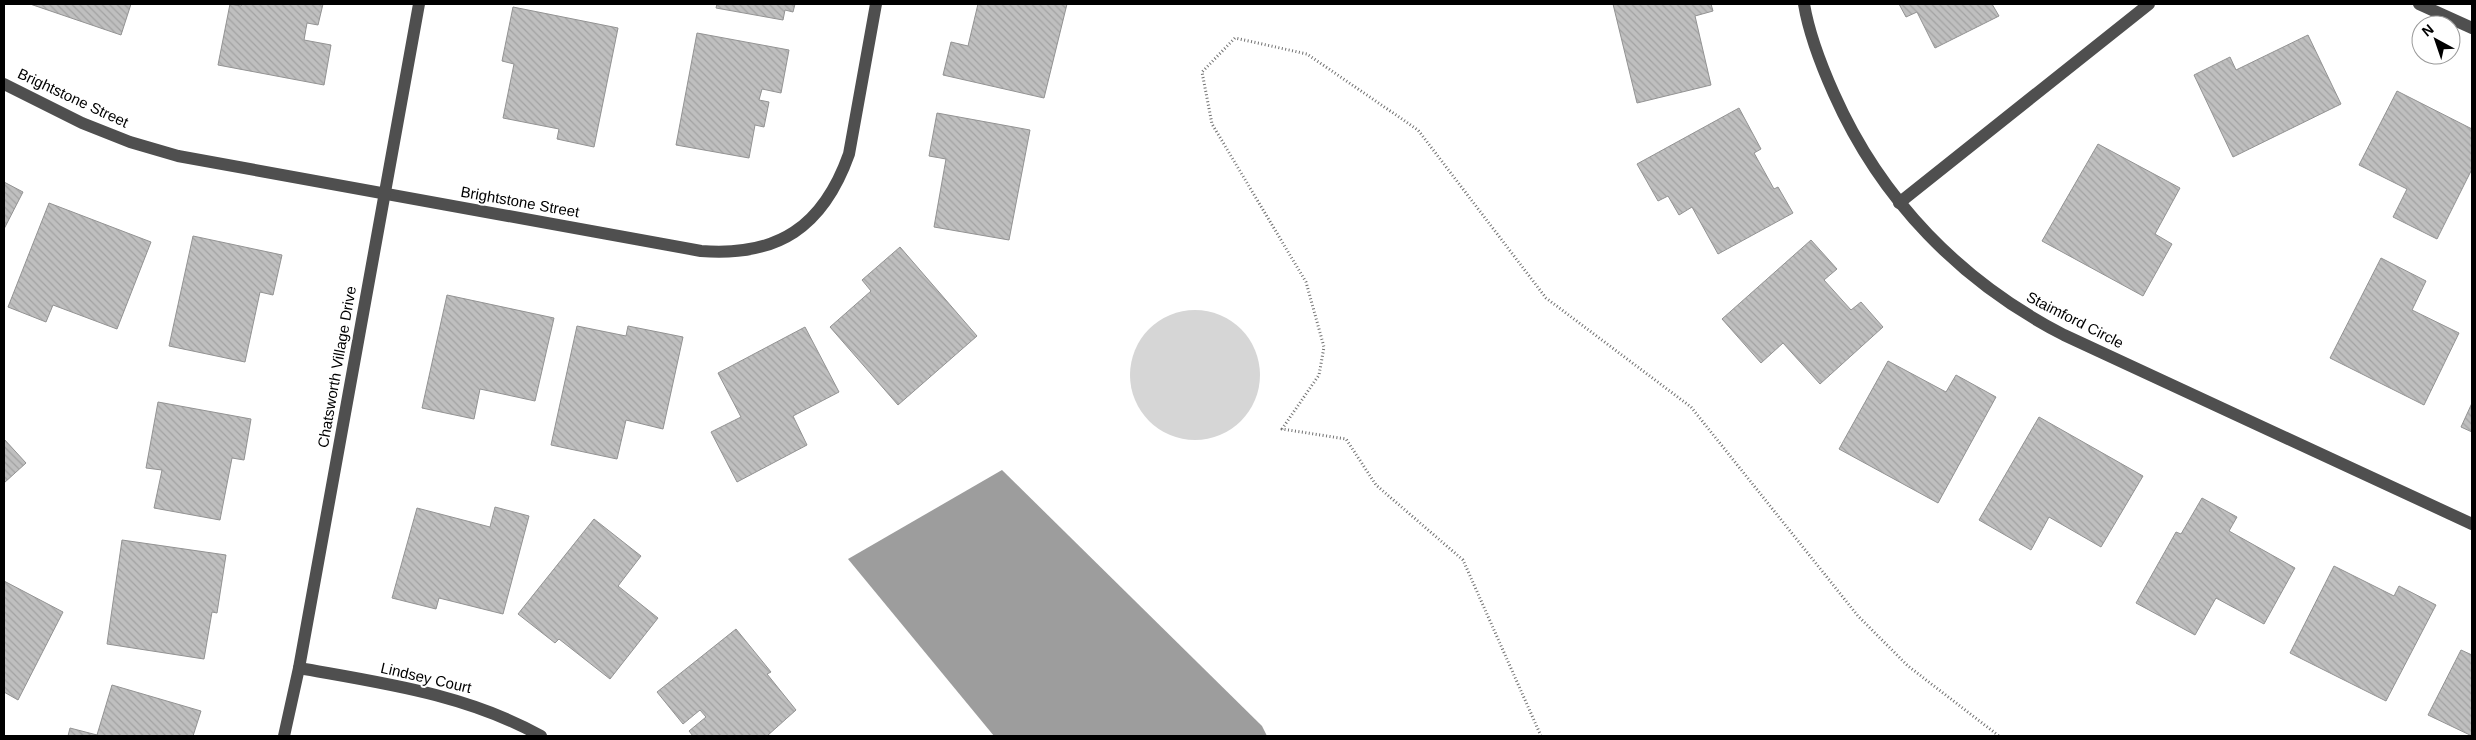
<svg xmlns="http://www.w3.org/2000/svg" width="2476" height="740" font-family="Arial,sans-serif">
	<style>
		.garden { fill: #d6d6d6 }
		.water { fill: #9d9d9d }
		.building { fill: url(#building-back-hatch); stroke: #939393 }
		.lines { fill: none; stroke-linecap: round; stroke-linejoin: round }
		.path { stroke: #717171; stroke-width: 3; stroke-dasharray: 1 2.5; stroke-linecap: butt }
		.minor { stroke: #4f4f4f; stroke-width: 12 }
		.labels { text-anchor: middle; stroke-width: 4; stroke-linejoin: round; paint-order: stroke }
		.street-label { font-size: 15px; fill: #000; stroke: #fff }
	</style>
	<defs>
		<pattern id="building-back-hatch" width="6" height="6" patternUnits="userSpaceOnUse" patternTransform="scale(1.25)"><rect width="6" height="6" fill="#bfbfbf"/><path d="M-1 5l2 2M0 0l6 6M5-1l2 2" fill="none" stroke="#a2a2a2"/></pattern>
	</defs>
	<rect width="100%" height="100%" fill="#fff"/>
	<!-- garden -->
	<circle class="garden" cx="1195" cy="375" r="65"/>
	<!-- water -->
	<polygon class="water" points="1002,470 1262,726 1267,736 994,736 848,559"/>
	<!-- building -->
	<g class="building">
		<polygon points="30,4 131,4 121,35"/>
		<polygon points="230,4 241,6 242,4 323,4 318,25 307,23 304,40 331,45 324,85 218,65"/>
		<polygon points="717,4 795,4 793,12 785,10 783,20 716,8"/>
		<polygon points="978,4 1067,4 1044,98 943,75 951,42 968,46"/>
		<polygon points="1613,4 1711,4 1713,11 1695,16 1711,85 1637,103"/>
		<polygon points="1899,4 1992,4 1999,16 1935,48 1917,12 1906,17"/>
		<polygon points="513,7 618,28 594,147 557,139 559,129 503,118 514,64 502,61"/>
		<polygon points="697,33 789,50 781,93 762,89 759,100 769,102 764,127 755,125 749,158 676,145"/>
		<polygon points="2308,35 2341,104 2233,157 2194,75 2230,57 2236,70"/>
		<polygon points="2397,91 2472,129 2472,169 2437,239 2393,217 2407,189 2359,165"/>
		<polygon points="1739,108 1761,149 1754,153 1774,189 1778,187 1793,213 1718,254 1692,207 1679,215 1668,196 1658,201 1637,164"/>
		<polygon points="937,113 1030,130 1009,240 934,227 946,159 929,156"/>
		<polygon points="2098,144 2180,188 2155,234 2172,244 2143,296 2042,241"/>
		<polygon points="4,182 23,192 4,229"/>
		<polygon points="49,203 151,242 117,329 53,305 46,322 8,307"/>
		<polygon points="193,236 282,255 273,295 260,292 245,362 169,346"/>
		<polygon points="1811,240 1837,269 1824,280 1851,310 1861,302 1883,327 1820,384 1783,343 1761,363 1722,319"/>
		<polygon points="900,247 977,336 898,405 830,327 871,291 862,280"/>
		<polygon points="2381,258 2426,281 2412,310 2459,333 2424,405 2330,358"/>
		<polygon points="447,295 554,318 535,401 480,389 474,419 422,408"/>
		<polygon points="577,326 626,336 628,326 683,337 663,429 626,420 617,459 551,445"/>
		<polygon points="805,327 839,392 793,416 807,445 737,482 711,432 741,417 718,373"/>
		<polygon points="1888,361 1946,392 1956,375 1996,397 1938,503 1839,449"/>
		<polygon points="158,402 251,419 244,460 232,458 220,520 154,508 162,470 146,468"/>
		<polygon points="2472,403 2472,432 2461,427"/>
		<polygon points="2039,417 2143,476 2101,547 2049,517 2031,550 1979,520"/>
		<polygon points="4,439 26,463 4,483"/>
		<polygon points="2202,498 2237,517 2229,531 2295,568 2264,624 2216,598 2195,635 2136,603 2176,532 2181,534"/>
		<polygon points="495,507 529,516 503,614 439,598 436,609 392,598 417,508 490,527"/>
		<polygon points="594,519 641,556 618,586 658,618 610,679 559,639 555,643 518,614"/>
		<polygon points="122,540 226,555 217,613 212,612 204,659 107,644"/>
		<polygon points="2334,566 2394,596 2399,586 2436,605 2386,701 2290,653"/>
		<polygon points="4,581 63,612 18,700 4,692"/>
		<polygon points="736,629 771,672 767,674 796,710 767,736 693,736 689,731 706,717 700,710 683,724 657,692"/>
		<polygon points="2461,650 2472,655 2472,736 2428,715"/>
		<polygon points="112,685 201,711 193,736 68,736 70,728 97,735"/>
	</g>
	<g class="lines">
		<!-- path -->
		<polyline class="path" points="1541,736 1463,560 1376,485 1346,439 1282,429 1319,375 1324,347 1306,282 1212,124 1202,72 1235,38 1307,54 1418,130 1546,298 1691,407 1858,616 1908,666 1999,736"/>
		<!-- minor -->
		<g class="minor">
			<path d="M 1804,4 C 1809,34 1821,65 1834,94 C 1881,200 1961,282 2064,335 L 2472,524"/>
			<polyline points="2419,4 2472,28"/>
			<path d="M 4,84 L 82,123 L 130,142 L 178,156 L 701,251 C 778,257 823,227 849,154 L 876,4"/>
			<polyline points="1899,203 2149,4"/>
			<path d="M 299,668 C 382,683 466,694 541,736"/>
			<polyline points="284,736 299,668 419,4"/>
		</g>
	</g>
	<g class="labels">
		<!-- street labels -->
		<g class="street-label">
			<text transform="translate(73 98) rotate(25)" y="5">Brightstone Street</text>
			<text transform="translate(520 202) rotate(10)" y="5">Brightstone Street</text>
			<text transform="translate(2075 320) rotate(27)" y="5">Staimford Circle</text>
			<text transform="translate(337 367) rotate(-80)" y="5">Chatsworth Village Drive</text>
			<text transform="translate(426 678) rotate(13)" y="5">Lindsey Court</text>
		</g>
	</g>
	<!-- border -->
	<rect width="2476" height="740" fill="none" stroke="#000000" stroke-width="10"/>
	<!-- north arrow -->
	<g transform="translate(2436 40) rotate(320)"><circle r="24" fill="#ffffff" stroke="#999999"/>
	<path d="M0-4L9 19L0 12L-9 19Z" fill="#000000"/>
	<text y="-8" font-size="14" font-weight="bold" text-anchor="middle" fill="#000000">N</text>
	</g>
</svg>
